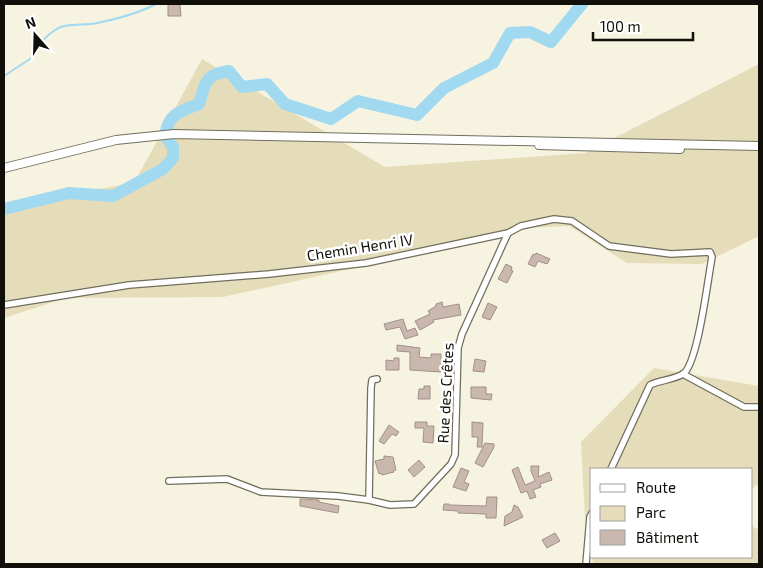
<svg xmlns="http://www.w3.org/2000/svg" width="763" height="568" font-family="'Exo 2',sans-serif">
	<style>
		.green { fill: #e5ddb9 }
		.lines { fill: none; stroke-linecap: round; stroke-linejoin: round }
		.stream { stroke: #a1d9f1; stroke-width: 2 }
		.river { stroke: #a1d9f1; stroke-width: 12 }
		.building { fill: #cab8ae; stroke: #a19087 }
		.minor-casing { stroke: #716e5e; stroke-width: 8 }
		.secondary-casing { stroke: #716e5e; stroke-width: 10 }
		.minor { stroke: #fff; stroke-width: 5.5 }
		.secondary { stroke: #fff; stroke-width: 8 }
		.labels { text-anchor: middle; stroke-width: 5; stroke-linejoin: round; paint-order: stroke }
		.street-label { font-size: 15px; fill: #110f09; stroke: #fff }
	</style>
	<rect width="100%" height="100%" fill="#f7f3e1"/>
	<!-- green -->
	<g class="green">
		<polygon points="202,59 385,167 585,153 759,64 759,236 702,264 627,263 569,226 527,228 500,236 223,297 66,298 4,318 4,205 134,183"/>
		<polygon points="654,368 759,386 759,484 756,485 752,489 752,469 592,469 592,556 585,518 581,442"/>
		<polygon points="752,524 754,528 759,529 759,564 593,564 592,557 752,557"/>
	</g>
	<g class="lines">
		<!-- stream -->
		<path class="stream" d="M 4,76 L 33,57 C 35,47 47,35 55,30 C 66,22 84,26 97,23 C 117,19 137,14 156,4"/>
		<!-- river -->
		<path class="river" d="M 4,209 L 69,193 L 113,196 L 163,169 L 173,158 L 173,147 L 165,136 C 168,114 180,111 199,104 C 206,82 204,75 229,71 L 242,87 L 267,84 L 285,104 L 331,119 L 358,101 L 417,115 L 444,88 L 493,63 L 510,33 L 530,32 L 551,42 L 582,4"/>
	</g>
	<!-- building -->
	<g class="building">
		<polygon points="168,4 180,4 181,16 168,16"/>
		<polygon points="536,253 550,259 547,264 538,261 535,267 528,264 533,254 535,255"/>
		<polygon points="506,264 512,267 511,270 513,271 507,283 498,279"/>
		<polygon points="442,302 443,307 459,304 461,315 433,320 434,322 420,330 415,321 430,314 428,311 436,306 436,304"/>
		<polygon points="488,303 497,307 490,320 482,317"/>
		<polygon points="403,319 407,331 415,328 418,335 405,339 400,327 386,330 384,324"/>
		<polygon points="397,345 420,348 419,357 431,358 431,354 441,354 441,372 410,370 410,352 397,351"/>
		<polygon points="394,358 399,358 399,370 386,370 386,360 394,361"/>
		<polygon points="475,359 486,361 484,372 473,371"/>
		<polygon points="424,386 430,386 430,399 418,399 419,389 424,389"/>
		<polygon points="471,387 486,387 486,394 492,394 491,400 471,398"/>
		<polygon points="415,422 427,422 427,426 434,426 433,443 423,442 424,428 415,428"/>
		<polygon points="472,422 483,423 482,447 477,447 478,437 472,437"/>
		<polygon points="389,425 399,432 396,436 392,434 384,444 379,441"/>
		<polygon points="485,443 494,444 494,447 483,467 475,463"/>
		<polygon points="384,456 393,457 396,470 393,471 394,472 382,475 381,473 379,474 375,461 384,459"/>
		<polygon points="419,460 425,467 414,477 408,470"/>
		<polygon points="531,466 539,466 538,477 549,472 552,480 540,484 541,487 533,490 536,497 530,499 527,491 521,493 512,470 518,467 525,485 535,481 531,471"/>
		<polygon points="461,468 469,471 464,482 469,484 466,491 453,487"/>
		<polygon points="487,497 497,497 496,518 486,518 486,514 458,513 458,511 443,510 444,504 449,504 449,505 486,506"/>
		<polygon points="300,499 319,500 319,502 339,506 338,513 300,506"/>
		<polygon points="514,505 518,507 523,517 504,526 505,516 512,512"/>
		<polygon points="555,533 560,541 547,548 542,540"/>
	</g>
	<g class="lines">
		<defs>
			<g id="minor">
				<path d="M 4,305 L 129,285 L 269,274 L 366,263 L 508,233 L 521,226 L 554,219 L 572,221 L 609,246 L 671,254 L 710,252 L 712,257 C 708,278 698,364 683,374 C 673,380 660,380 650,385 L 611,469"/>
				<polyline points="683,374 744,407 759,407"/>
				<polyline points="169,481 227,479 261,492 338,496 369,500 390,505 414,504 451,464 455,455 458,348 462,334 508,233"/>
				<polyline points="369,500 371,388 372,380 377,379"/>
				<polyline points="586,564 590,517 592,513"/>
			</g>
			<g id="secondary">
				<polyline points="539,145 680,149"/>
				<polyline points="4,168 116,140 174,134 759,146"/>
			</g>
		</defs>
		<!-- minor casing -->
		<use href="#minor" class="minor-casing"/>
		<!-- secondary casing -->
		<use href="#secondary" class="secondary-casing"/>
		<!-- minor -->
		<use href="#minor" class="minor"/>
		<!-- secondary -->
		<use href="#secondary" class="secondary"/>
	</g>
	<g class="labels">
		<!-- street labels -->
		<g class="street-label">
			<text transform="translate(360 248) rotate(-9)" y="5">Chemin Henri IV</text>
			<text transform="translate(446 393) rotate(-87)" y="5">Rue des Crêtes</text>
		</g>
	</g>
	<!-- border -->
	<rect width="763" height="568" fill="none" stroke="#110f09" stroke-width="10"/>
	<!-- legend -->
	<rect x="590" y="468" width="162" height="90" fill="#ffffff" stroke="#a09f9d"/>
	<rect x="600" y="484" width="25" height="8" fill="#ffffff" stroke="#a09f9d"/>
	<text x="636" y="493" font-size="15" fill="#110f09">Route</text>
	<rect x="600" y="506" width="25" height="15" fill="#e5ddb9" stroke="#a09f9d"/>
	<text x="636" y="518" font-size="15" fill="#110f09">Parc</text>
	<rect x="600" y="530" width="25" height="15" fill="#cab8ae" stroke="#a09f9d"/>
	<text x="636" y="543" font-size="15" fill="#110f09">Bâtiment</text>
	<!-- north arrow -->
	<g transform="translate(35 35) rotate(340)" stroke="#ffffff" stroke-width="4" paint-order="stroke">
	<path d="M0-4L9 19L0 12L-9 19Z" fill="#110f09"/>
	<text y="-8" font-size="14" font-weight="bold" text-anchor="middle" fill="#110f09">N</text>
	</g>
	<!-- scale -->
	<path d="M593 32v8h100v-8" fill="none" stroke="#110f09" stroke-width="2.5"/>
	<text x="600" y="32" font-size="15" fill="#110f09" stroke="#ffffff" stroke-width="4" paint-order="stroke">100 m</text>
</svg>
